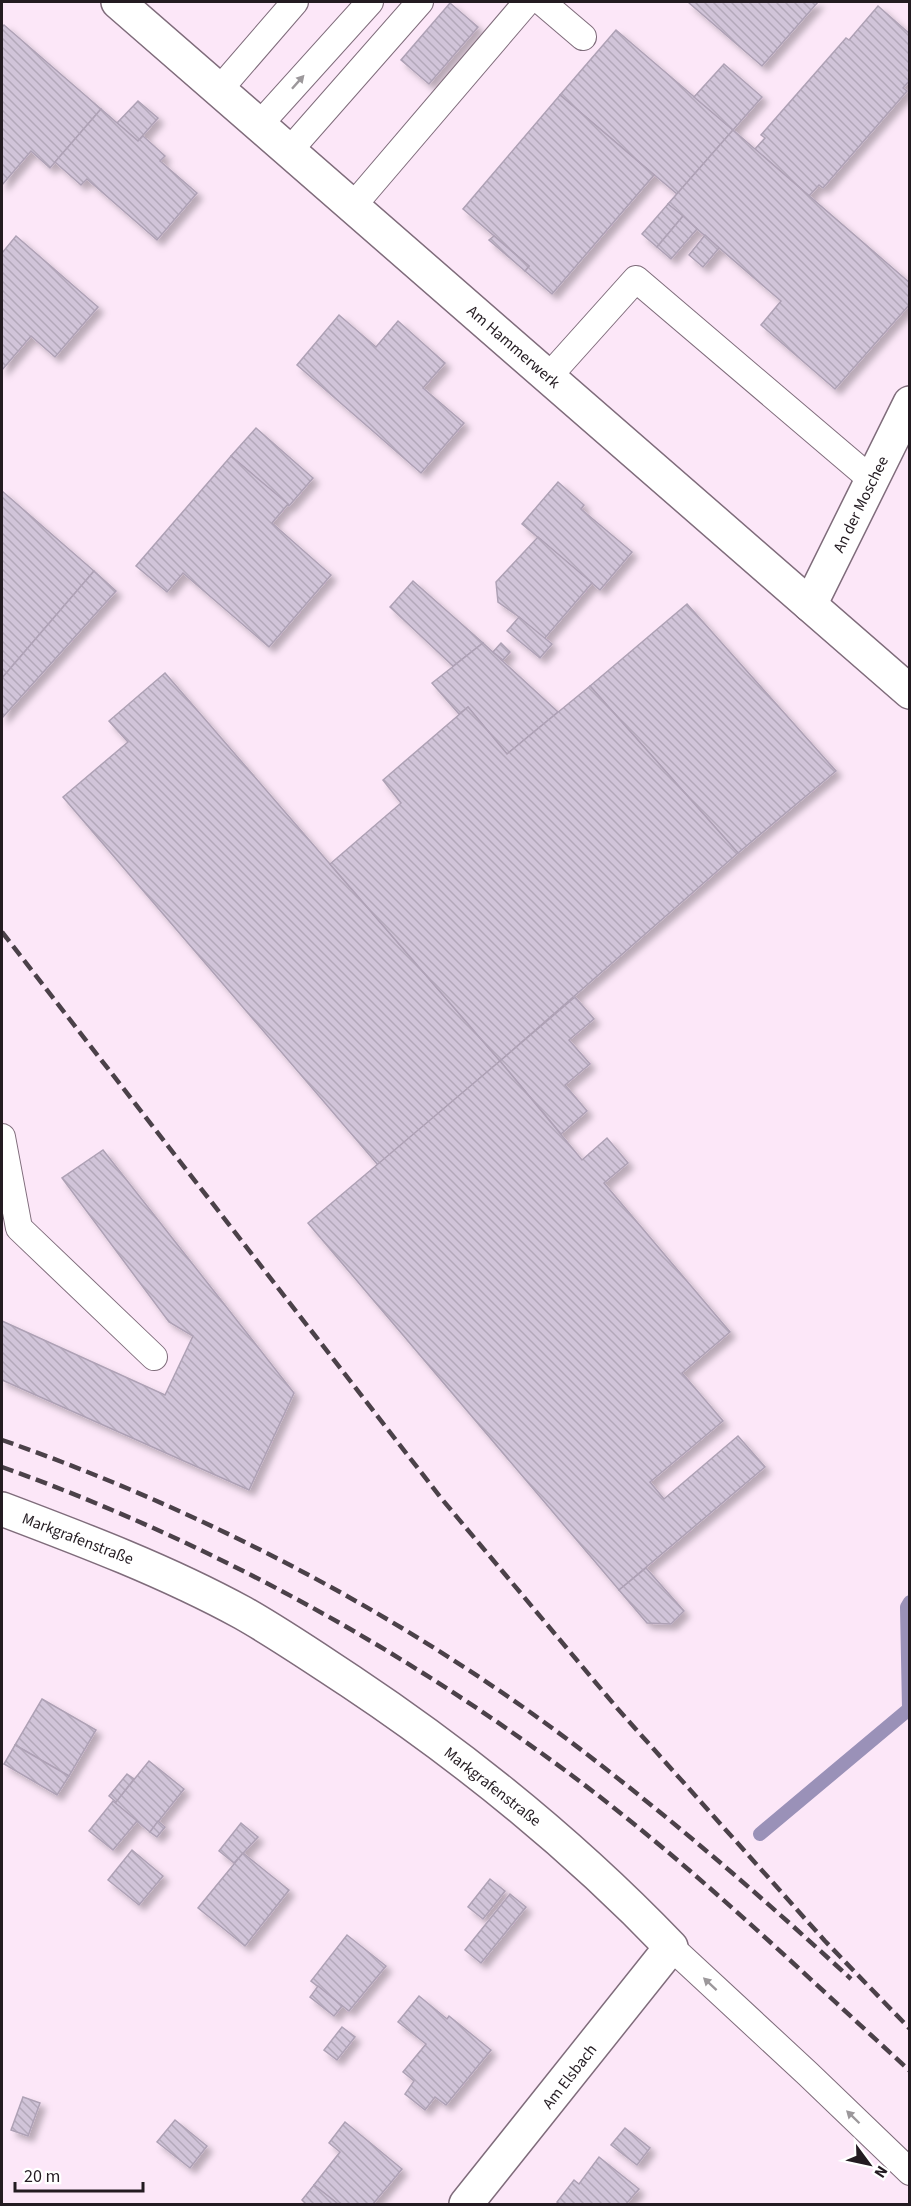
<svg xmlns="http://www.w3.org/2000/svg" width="911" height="2206" font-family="'Source Sans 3',sans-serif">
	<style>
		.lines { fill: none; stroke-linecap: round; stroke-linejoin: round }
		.stream { stroke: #9a91b8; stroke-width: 14 }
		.building { fill: url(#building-back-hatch); stroke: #aea1b5; stroke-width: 1.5; filter: url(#shadow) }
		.service-casing { stroke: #7f6c7b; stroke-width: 28 }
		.minor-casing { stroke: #7f6c7b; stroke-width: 36 }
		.tertiary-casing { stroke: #7f6c7b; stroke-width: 36 }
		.service { stroke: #fff; stroke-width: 26 }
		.minor { stroke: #fff; stroke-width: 33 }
		.tertiary { stroke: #fff; stroke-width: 33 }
		.rail { stroke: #4b4149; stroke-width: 4.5; stroke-dasharray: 12 6; stroke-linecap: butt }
		.oneway { fill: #9c989b }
		.labels { text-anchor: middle; stroke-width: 6; stroke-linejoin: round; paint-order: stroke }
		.street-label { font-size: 16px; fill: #231b21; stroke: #fff }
	</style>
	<defs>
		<pattern id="building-back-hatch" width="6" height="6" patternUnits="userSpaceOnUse" patternTransform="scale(1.5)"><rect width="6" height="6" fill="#d1c4d9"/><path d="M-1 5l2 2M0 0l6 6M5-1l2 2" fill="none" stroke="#b3a8ba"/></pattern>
		<filter id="shadow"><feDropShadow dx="5.5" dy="5.5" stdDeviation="3" flood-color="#0004"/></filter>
	</defs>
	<rect width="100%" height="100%" fill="#fce7f8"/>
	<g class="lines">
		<!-- stream -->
		<polyline class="stream" points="760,1834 909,1709 907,1607 910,1602"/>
	</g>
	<!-- building -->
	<g class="building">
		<polygon points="688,2 818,2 762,66"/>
		<polygon points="450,3 478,27 429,84 401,60"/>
		<polygon points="878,6 910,34 910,80 903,88 907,91 823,188 819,185 809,196 755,149 765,138 761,135 846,38 849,40"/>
		<polygon points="4,25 101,109 50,168 31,151 2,185 2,27"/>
		<polygon points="616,30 733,130 677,194 560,95"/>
		<polygon points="724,64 762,97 733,130 694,97"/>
		<polygon points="560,95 654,175 552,294 525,271 529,266 463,209"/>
		<polygon points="138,101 158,118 138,141 117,123"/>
		<polygon points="101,109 138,141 143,136 165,156 160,161 197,193 157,240 87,179 81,185 55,162"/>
		<polygon points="733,130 910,283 910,304 835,389 761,325 781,301 668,204"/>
		<polygon points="668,204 683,216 657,247 642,234"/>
		<polygon points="683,216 697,229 671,259 657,247"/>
		<polygon points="705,235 719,248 703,267 689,255"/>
		<polygon points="16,236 98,307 55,357 31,336 2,370 2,253"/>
		<polygon points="494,236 529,266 525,271 489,240"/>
		<polygon points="339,315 376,347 398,321 445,363 423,388 464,423 421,473 297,365"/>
		<polygon points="256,428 313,478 289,506 231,456"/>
		<polygon points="231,456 288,504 272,523 331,575 269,647 183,573 167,592 136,566"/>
		<polygon points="558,482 584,505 581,509 632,552 600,590 522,524"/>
		<polygon points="2,491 94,571 2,678"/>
		<polygon points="538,537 592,583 544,639 519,617 498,602 496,582"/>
		<polygon points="94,571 116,591 2,718 2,678"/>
		<polygon points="413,581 483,643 453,666 390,607"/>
		<polygon points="687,604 836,771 738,853 590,686"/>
		<polygon points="519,617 552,644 540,658 507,631"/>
		<polygon points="483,643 558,712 507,754 468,707 459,714 432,683"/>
		<polygon points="501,643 510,652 503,660 493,652"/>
		<polygon points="165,673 500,1061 378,1165 63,797 128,742 109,721"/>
		<polygon points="590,686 738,853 500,1061 330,864 401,803 383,780 468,707 507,754"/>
		<polygon points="575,997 594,1019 569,1040 590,1064 565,1085 587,1111 561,1134 500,1061"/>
		<polygon points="500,1061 582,1160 607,1138 628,1163 604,1183 730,1332 682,1373 723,1421 650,1482 664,1499 738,1436 765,1467 619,1590 308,1223"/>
		<polygon points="103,1150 294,1393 249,1490 2,1380 2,1321 165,1395 193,1336 169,1322 62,1178"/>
		<polygon points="646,1568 684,1611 671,1624 647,1623 619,1590"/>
		<polygon points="42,1699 96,1730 69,1776 15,1745"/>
		<polygon points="15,1745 69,1776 57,1795 4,1764"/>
		<polygon points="149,1761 184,1789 150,1832 115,1803"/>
		<polygon points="127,1774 134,1779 116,1802 109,1796"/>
		<polygon points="113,1801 137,1821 113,1850 89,1831"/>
		<polygon points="158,1821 165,1827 157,1837 150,1832"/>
		<polygon points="241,1823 258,1837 234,1863 219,1851"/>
		<polygon points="132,1850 163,1876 139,1905 108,1880"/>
		<polygon points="243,1853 289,1890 245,1946 198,1908"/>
		<polygon points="490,1879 505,1891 483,1919 468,1907"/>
		<polygon points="510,1894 526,1907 481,1963 465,1950"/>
		<polygon points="347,1935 386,1966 349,2011 311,1981"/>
		<polygon points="318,1986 342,2006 334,2016 310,1997"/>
		<polygon points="419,1996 447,2019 449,2016 491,2050 446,2105 435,2097 425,2110 405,2094 414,2081 403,2072 426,2044 398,2022"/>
		<polygon points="342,2027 355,2037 337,2060 324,2050"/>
		<polygon points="23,2097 40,2103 28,2136 11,2130"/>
		<polygon points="175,2120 207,2146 190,2168 157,2142"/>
		<polygon points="345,2122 402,2169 373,2204 342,2204 340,2203 338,2204 314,2185 340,2152 329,2143"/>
		<polygon points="625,2128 650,2148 637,2165 611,2145"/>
		<polygon points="599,2157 639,2189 626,2204 560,2204 557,2202 574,2180 579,2184"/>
		<polygon points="314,2185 338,2204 306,2204 302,2200"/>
	</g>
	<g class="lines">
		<defs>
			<g id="service">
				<polyline points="542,2 583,37"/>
				<polyline points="219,90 295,2"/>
				<polyline points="259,125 370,2"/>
				<polyline points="289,151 420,2"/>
				<polyline points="352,207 527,2"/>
				<polyline points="549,376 636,279 872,480"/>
				<polyline points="2,1137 19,1228 154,1357"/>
				<polyline points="671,1947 808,2074 910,2172"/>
			</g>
			<g id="minor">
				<polyline points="810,605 910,403"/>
				<path d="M 2,1509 C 84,1540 166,1571 243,1613 C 280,1634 315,1658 350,1681 C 467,1759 574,1846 671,1947 L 466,2204"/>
			</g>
			<polyline id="tertiary" points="118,2 910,692"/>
		</defs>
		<!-- service casing -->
		<use href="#service" class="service-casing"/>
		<!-- minor casing -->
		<use href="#minor" class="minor-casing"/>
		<!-- tertiary casing -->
		<use href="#tertiary" class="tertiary-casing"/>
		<!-- service -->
		<use href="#service" class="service"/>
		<!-- minor -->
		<use href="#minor" class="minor"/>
		<!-- tertiary -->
		<use href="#tertiary" class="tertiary"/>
		<!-- rail -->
		<g class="rail">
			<polyline points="2,932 441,1498 617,1708 825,1941 910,2029"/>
			<path d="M 2,1440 C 202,1510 397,1612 567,1739 C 666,1814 760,1895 851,1979"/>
			<path d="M 2,1467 C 192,1535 373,1632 537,1750 C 671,1845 789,1960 910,2071"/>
		</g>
	</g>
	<!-- one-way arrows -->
	<defs><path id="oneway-solid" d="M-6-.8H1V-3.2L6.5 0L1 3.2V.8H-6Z" transform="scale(1.5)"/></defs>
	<g class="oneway">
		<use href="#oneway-solid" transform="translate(298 82) rotate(-48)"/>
		<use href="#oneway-solid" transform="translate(710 1984) rotate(-137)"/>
		<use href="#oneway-solid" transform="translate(853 2117) rotate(-136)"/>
	</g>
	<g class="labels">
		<!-- street labels -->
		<g class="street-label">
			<text transform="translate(514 346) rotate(41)" y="6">Am Hammerwerk</text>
			<text transform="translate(860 504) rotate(-64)" y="6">An der Moschee</text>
			<text transform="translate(78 1538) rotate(21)" y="6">Markgrafenstraße</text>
			<text transform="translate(493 1786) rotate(38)" y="6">Markgrafenstraße</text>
			<text transform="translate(569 2076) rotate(-52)" y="6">Am Elsbach</text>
		</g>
	</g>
	<!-- border -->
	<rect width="911" height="2206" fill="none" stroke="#231b21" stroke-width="6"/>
	<!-- north arrow -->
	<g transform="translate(869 2164) rotate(123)" stroke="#ffffff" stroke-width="4.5" paint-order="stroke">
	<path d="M0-4.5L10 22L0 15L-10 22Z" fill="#231b21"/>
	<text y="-9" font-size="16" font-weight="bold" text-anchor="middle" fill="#231b21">N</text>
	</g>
	<!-- scale -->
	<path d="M15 2182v9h128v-9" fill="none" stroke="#231b21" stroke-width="3"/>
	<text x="24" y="2182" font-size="18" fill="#231b21" stroke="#ffffff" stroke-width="4.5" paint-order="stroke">20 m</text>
</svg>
